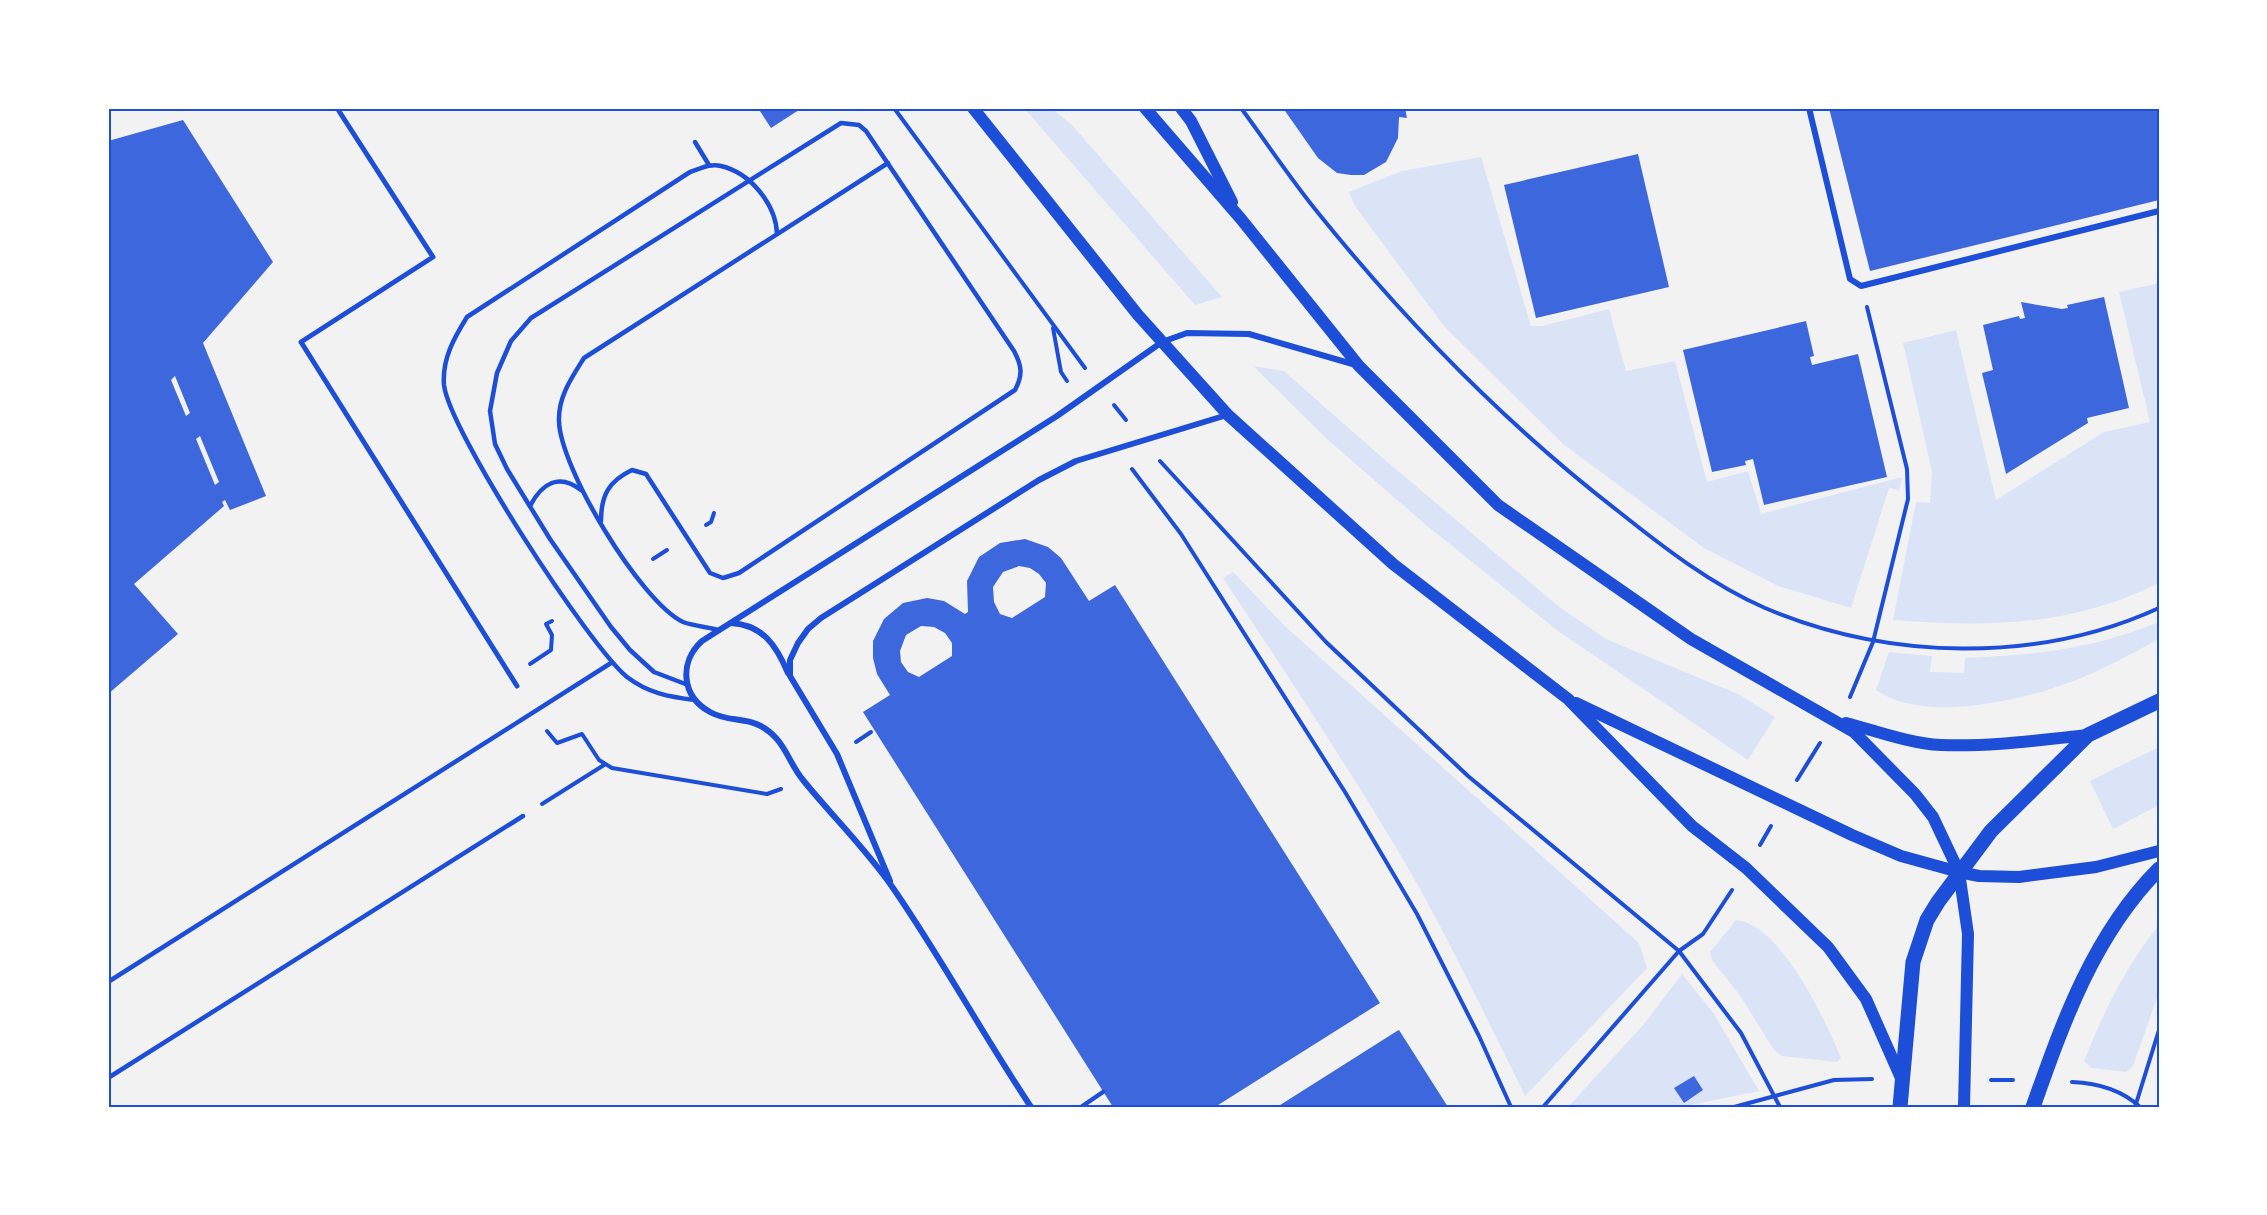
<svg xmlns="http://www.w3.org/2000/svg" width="2267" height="1215" font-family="Lora,serif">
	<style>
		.green { fill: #dbe4f7 }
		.building { fill: #3d67dc; fill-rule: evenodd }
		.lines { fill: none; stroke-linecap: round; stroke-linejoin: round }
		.path { stroke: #1d4ed8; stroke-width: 4 }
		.service { stroke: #1d4ed8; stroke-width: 4.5 }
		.pedestrian { stroke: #1d4ed8; stroke-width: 5 }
		.minor { stroke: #1d4ed8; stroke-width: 6 }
		.secondary { stroke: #1d4ed8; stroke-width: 12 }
		.primary { stroke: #1d4ed8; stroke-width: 15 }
		.neatline { fill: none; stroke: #1d4ed8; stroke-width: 2 }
	</style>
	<rect width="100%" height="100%" fill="#f2f2f2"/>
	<!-- green -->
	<g class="green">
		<polygon points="1024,108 1051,108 1072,125 1222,297 1195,305"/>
		<polygon points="1481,157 1531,326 1542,326 1609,309 1626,371 1675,361 1707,482 1748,471 1761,514 1902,477 1899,490 1889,488 1851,608 1778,586 1704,548 1563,444 1443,325 1355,206 1349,192 1402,171"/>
		<path d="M 2159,283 L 2159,583 C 2070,627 1989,627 1893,620 L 1916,502 L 1930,503 L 1932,472 L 1903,343 L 1956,330 L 1996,500 L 2104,432 L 2150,422 L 2119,292 Z"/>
		<polygon points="1253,366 1284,371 1378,454 1558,606 1606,639 1740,695 1775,717 1748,760 1558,631 1426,525 1328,440"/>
		<path d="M 1233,572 L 1286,627 L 1639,943 L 1647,968 L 1525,1096 C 1486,1017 1448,937 1404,861 C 1347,765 1285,672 1223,578 Z"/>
		<path d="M 2159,622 L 2159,639 C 2133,653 2108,667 2081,678 C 2030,699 1925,725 1876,690 L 1889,652 L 1932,656 L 1930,672 L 1964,673 L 1965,658 C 2035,655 2094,649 2159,622 Z"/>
		<polygon points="2159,747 2159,805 2113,829 2090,781"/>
		<path d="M 1736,920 C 1780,923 1826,1021 1841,1058 L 1837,1062 L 1782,1056 L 1774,1050 L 1741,997 L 1712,960 L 1710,952 Z"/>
		<path d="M 2159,925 L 2159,992 L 2133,1066 L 2126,1072 L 2092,1068 L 2084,1061 C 2105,1009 2124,969 2159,925 Z"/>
		<polygon points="1682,974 1714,1014 1759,1091 1681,1107 1568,1107 1644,1024"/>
	</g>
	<!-- building -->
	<g class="building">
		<polygon points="758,108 802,108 771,128"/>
		<polygon points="1283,108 1405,108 1407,118 1399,117 1398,138 1386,162 1364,175 1351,175 1337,173 1318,158"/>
		<polygon points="1829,108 2159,108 2159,200 1870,271"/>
		<path d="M 183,120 L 273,262 L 203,343 L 266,496 L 230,510 L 225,500 L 222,502 L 224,506 L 134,584 L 178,634 L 108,694 L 108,141 ZM 175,376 L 190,413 L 186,416 L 171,380 ZM 200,436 L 219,482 L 215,485 L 196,439 Z"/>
		<polygon points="1638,154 1669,287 1536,318 1504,185"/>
		<polygon points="2104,297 2129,408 2087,418 2088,423 2006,474 1982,373 1993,370 1983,325 2019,316 2020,319 2025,318 2021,302 2062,309 2068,308 2067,305"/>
		<polygon points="1806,321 1814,356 1810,357 1812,365 1858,354 1887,477 1764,505 1753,459 1745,461 1746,465 1712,472 1683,350"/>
		<path d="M 1025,539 L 1048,547 L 1061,558 L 1089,601 L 1115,585 L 1380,1003 L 1215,1107 L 1113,1107 L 863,712 L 890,695 L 877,674 L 873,658 L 873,641 L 884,619 L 903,603 L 927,598 L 944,601 L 965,614 L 968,612 L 967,581 L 979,557 L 1000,543 ZM 1019,566 L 1030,568 L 1039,574 L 1046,583 L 1045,597 L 1012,618 L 1000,614 L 994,602 L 993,587 L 1003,572 ZM 921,626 L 934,627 L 945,633 L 952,643 L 952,656 L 919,677 L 908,672 L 901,662 L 900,651 L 906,635 Z"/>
		<polygon points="1399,1030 1448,1107 1277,1107 1397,1031"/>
		<polygon points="1694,1076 1703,1090 1684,1103 1674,1088"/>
	</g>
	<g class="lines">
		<!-- path -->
		<g class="path">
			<polyline points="894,108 1085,368"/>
			<path d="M 1241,108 C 1267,143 1291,180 1319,214 C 1407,323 1507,425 1618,511 C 1663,547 1712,585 1765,608 C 1888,660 2037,664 2159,608"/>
			<polyline points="1053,328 1061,372 1067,381"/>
			<polyline points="1114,405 1126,420"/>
			<polyline points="1160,461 1326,642 1468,776 1679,951 1741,1033 1780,1107"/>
			<polyline points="1132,469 1181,534 1345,792 1417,914 1479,1036 1511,1107"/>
			<polyline points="706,525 711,522 714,513"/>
			<polyline points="653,559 667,550"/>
			<polyline points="530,664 551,650 552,635 546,624 552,621"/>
			<polyline points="1850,697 1873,642 1908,499 1907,469 1867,307"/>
			<polyline points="547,731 557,743 582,734 599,760 612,768 767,794 781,789"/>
			<polyline points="856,742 871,732"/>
			<polyline points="1797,780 1820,743"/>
			<polyline points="542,804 604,765"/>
			<polyline points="1760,845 1771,826"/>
			<polyline points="1991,1080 2013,1080"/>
			<path d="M 2072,1082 C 2096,1083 2122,1090 2140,1107"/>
			<polyline points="1543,1107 1679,951 1703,934 1732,890"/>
			<polyline points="1734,1107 1834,1080 1872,1079"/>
			<polyline points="2135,1107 2159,1030"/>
		</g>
		<!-- service -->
		<g class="service">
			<polyline points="695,142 709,165"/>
			<path d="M 530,506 C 542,483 559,473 581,490"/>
			<path d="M 601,521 C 601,495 609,481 632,470 L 646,474 L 710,573 L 723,578 L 739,573 L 1015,390 C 1023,375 1022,366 1014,351 L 866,131 L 859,125 L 841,123 L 531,318 L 511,341 L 497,373 L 490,411 L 495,444 L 507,469 L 550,539 L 611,627 L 630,650 L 654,672 L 688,685"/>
			<path d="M 719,630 C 708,627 694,626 683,622 C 640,601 560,468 559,421 C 558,397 572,377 584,358 L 888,163"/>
			<path d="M 695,700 C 669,697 648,693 627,677 C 589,646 449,431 444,385 C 442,359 454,338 467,317 L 690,172 C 700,169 710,163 721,166 C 751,173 776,205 777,234"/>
			<polyline points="108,982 611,663"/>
			<polyline points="108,1078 523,816"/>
			<polyline points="1081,1107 1103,1092"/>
		</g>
		<!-- pedestrian -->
		<polyline class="pedestrian" points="337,108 433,257 301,342 517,686"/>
		<!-- minor -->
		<g class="minor">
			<polyline points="1809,108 1850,279 1861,286 2159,211"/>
			<path d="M 731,623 C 763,625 776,645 788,673"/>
			<polyline points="890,881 837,754 790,676 790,660 798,643 808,629 821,618 1039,480 1076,461 1227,415"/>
			<path d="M 1031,1107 C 983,1035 942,959 893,888 C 867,850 832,816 803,780 C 792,767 787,750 776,738 C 753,713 733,725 710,712 C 681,696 679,662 702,641 L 1057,416 L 1162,342 L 1187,333 L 1249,334 L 1356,365"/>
		</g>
		<!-- secondary -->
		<g class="secondary">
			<polyline points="973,108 1138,315 1228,415 1393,564 1568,699 1692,826 1746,868 1828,947 1866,999 1901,1078"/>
			<polyline points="1145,108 1241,219 1359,366 1498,505 1691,639 1854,732 1915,794 1933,817 1959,872 1968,934 1964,1107"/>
			<polyline points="1181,108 1191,121 1232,202"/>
			<polyline points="1576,703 1852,835 1901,856 1959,872 1979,876 2019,877 2096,867 2159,851"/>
			<path d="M 1846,723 C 1877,731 1908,743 1941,745 C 1990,747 2039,740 2088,735"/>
		</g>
		<!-- primary -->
		<g class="primary">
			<polyline points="1900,1107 1913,962 1927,920 1938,902 1991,831 2088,735 2159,701"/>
			<path d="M 2033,1107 C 2063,1022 2094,934 2159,869"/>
		</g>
	</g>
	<!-- border -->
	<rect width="2267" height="1215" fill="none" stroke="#ffffff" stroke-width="219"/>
	<rect x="110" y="110" width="2048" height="996" class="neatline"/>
</svg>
